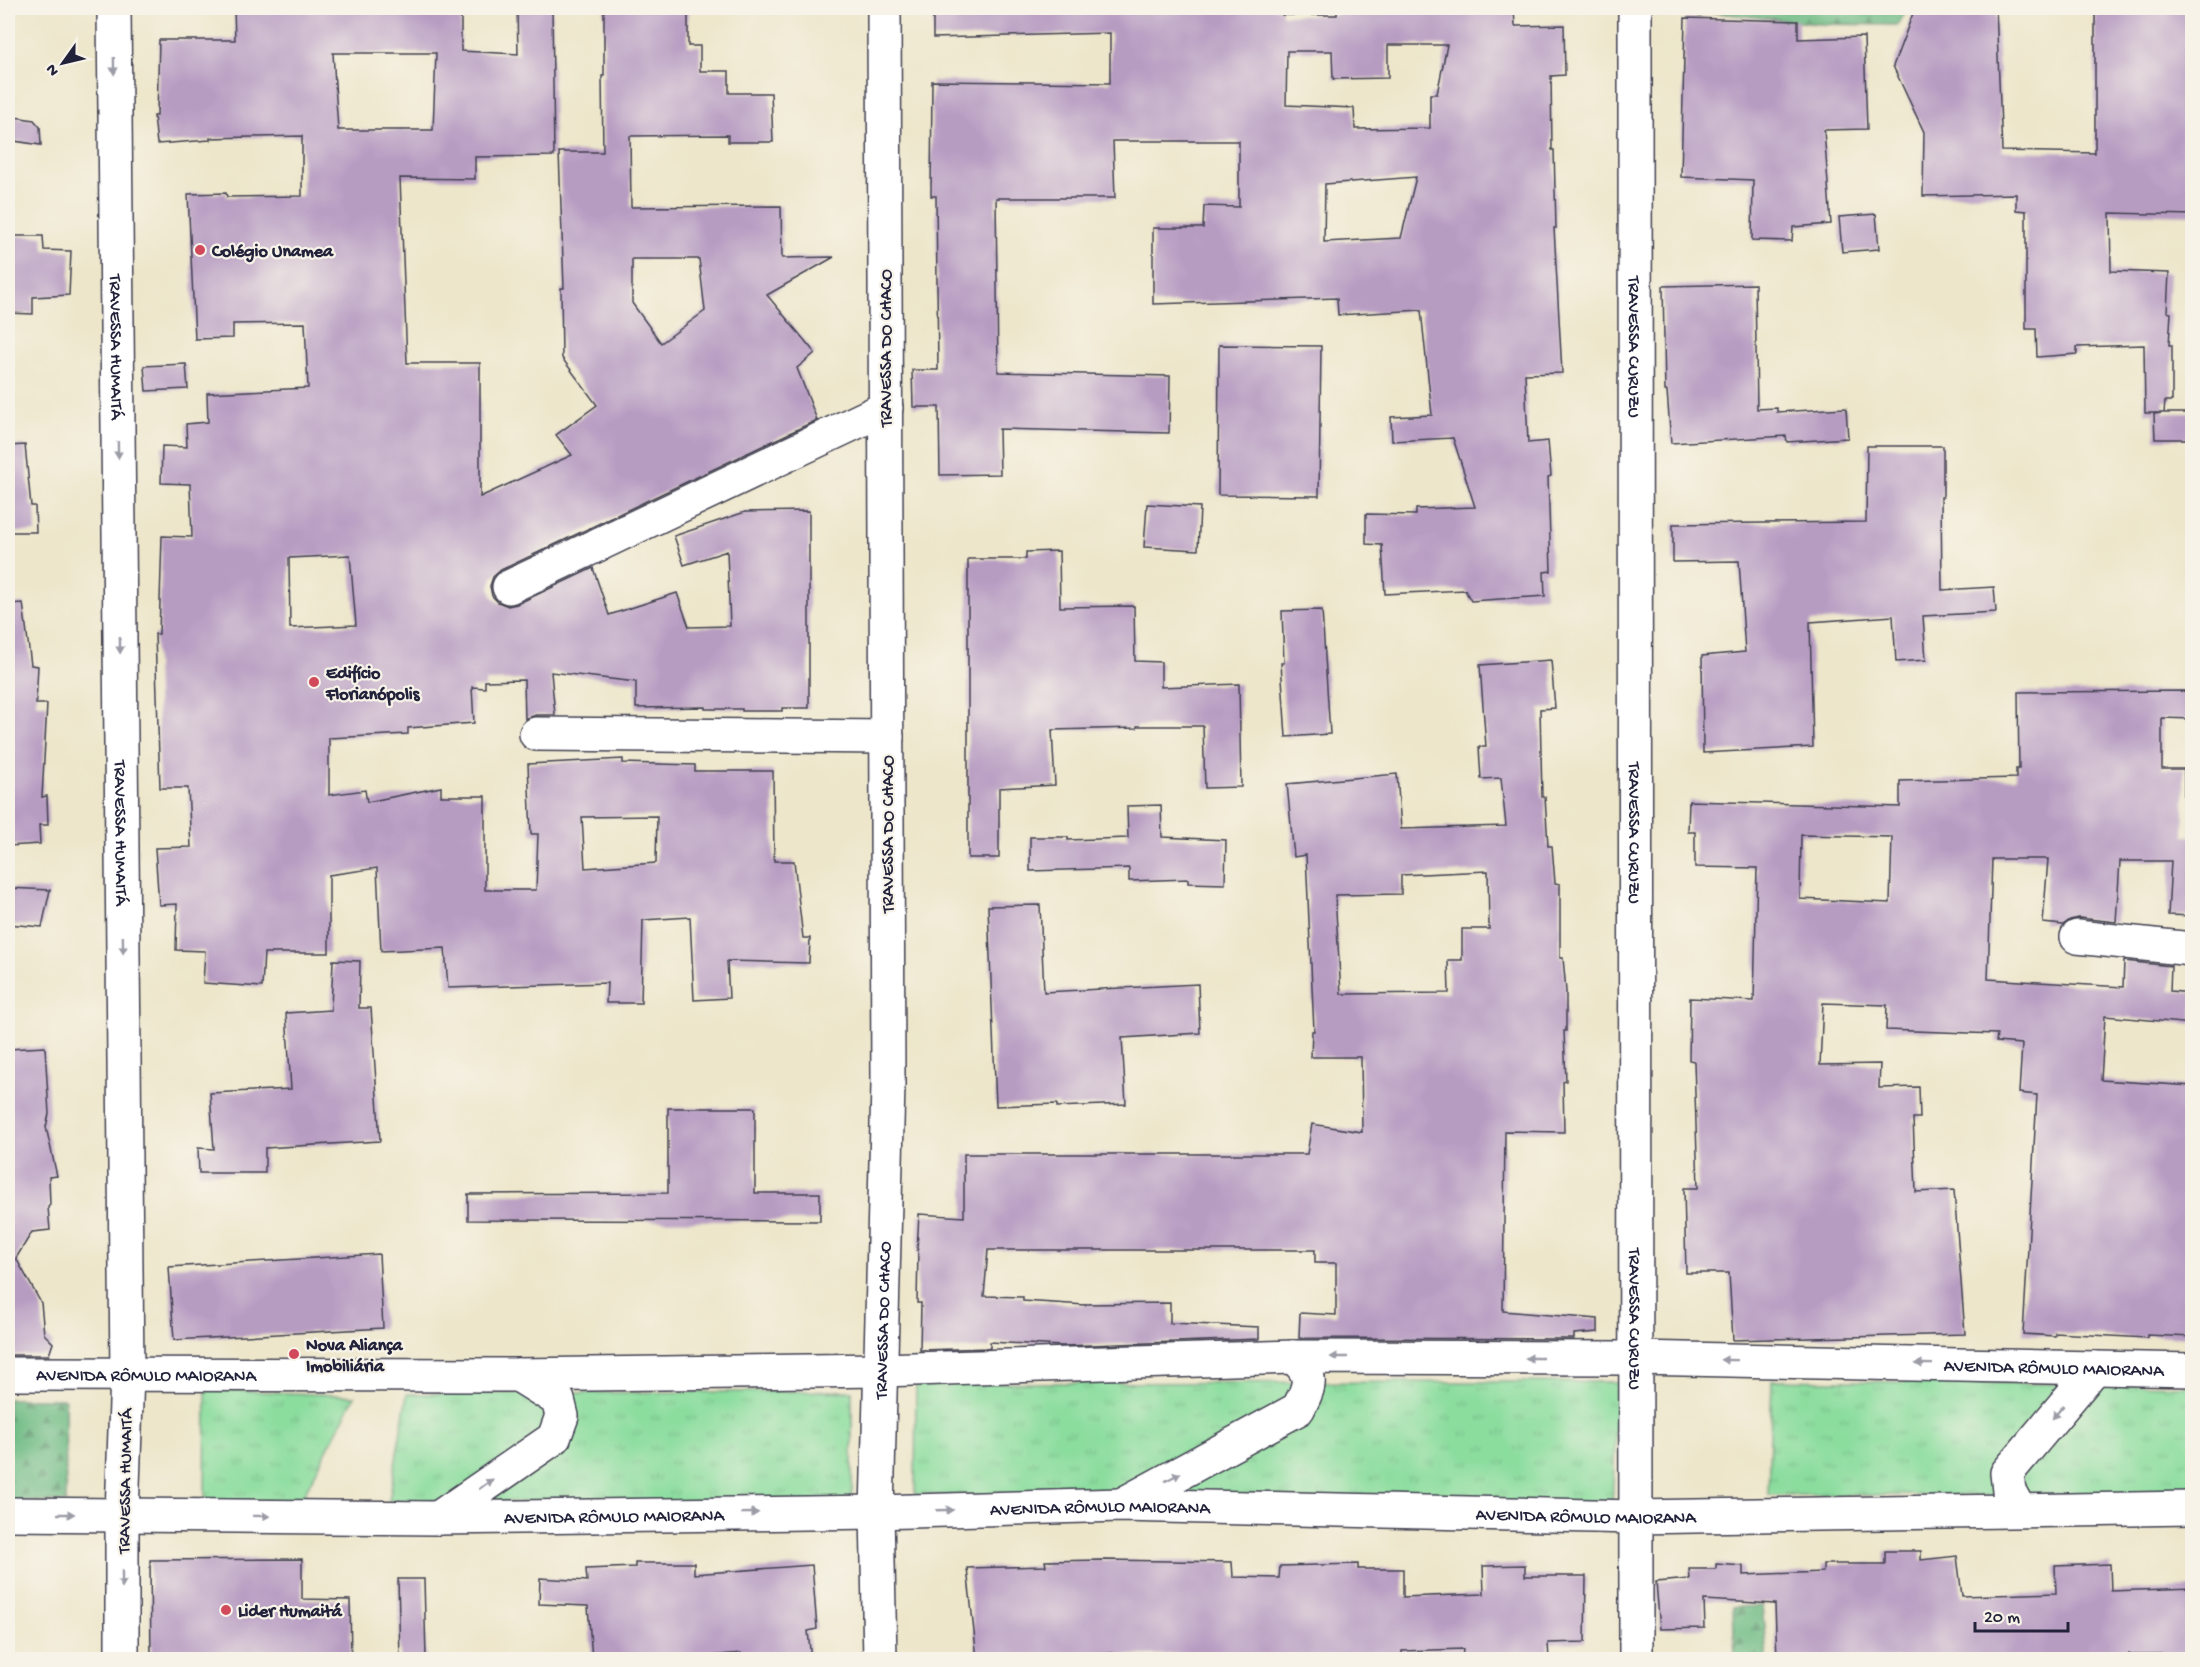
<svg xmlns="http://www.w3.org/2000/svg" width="2200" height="1667" font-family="'Gochi Hand',sans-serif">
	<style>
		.forest { fill: url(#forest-firs); stroke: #496f60; stroke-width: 1.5 }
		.park { fill: url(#park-tufts); stroke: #56806c; stroke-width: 1.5 }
		.building { fill: #b79cc2; fill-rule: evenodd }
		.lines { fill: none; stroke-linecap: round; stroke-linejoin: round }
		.minor-casing { stroke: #403f50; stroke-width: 36 }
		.tertiary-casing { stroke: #403f50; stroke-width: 36 }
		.minor { stroke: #fff; stroke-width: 33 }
		.tertiary { stroke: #fff; stroke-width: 33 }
		.oneway { fill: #9c9ca7 }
		.poi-dot { fill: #d1495b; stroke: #f7f3e8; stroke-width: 2 }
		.labels { text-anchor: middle; stroke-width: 4.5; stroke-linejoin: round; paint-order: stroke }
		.poi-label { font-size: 18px; font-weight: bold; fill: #22223b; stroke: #f7f3e8; text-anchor: start }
		.street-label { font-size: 18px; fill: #22223b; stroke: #f7f3e8 }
	</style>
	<defs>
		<pattern id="forest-firs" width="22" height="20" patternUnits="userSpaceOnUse" patternTransform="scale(1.5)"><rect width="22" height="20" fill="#70bc85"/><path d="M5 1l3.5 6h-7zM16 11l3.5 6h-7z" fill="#5c986e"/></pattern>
		<pattern id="park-tufts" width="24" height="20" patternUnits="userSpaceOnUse" patternTransform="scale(1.5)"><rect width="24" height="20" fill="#8bdd9e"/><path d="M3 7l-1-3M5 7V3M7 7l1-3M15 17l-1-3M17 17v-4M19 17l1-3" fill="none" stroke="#78bd89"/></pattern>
	</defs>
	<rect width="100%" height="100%" fill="#f7f3e8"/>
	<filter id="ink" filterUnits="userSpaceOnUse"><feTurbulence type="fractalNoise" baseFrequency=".0167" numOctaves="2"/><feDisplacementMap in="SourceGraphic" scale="12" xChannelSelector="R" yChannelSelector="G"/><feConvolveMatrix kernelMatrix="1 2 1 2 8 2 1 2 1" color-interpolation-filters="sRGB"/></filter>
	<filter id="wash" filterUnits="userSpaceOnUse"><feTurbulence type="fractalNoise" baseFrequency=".008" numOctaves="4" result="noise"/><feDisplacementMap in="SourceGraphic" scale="24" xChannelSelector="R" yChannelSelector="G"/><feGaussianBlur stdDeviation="1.35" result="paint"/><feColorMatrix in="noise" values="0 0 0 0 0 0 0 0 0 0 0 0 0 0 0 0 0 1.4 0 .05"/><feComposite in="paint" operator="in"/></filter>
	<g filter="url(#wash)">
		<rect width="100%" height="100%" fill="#ede6ca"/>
		<!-- forest -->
		<g class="forest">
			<polygon points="1692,8 1909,8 1897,25 1819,24 1692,10"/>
			<polygon points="8,1399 65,1399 66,1502 8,1501"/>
			<polygon points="1762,1606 1767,1659 1735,1659 1733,1607"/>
		</g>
		<!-- park -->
		<g class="park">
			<polygon points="1772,1380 2192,1386 2192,1496 1768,1495"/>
			<polygon points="1618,1382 1612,1505 915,1495 916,1383"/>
			<polygon points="206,1389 355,1396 298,1506 205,1502"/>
			<polygon points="852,1391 852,1503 389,1501 407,1394"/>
		</g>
		<g id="blocks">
			<!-- building -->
			<g class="building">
				<path d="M 234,8 L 461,8 L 461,51 L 518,54 L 517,8 L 552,8 L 554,156 L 475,157 L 475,179 L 400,178 L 407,363 L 480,363 L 480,497 L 572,455 L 556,435 L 597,405 L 562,358 L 561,288 L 564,288 L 559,152 L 603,152 L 602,76 L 604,76 L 604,8 L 688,8 L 688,46 L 700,46 L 700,71 L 729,71 L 729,93 L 771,93 L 773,142 L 728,142 L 728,135 L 630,136 L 631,207 L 781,206 L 782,258 L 834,257 L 767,295 L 815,353 L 797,368 L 817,420 L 501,570 L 493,577 L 490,586 L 492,596 L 498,602 L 508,606 L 517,604 L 593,568 L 609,615 L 677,593 L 689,627 L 730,626 L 727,551 L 684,565 L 674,536 L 745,512 L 809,511 L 809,708 L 782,708 L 782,711 L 742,711 L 742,709 L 705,709 L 705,707 L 636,708 L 636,682 L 551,672 L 555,715 L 536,715 L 525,719 L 524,680 L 485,681 L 485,688 L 472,687 L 474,723 L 408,728 L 408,734 L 329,738 L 329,795 L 365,790 L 367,802 L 441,787 L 441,796 L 485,796 L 485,890 L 536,890 L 538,834 L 531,834 L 528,764 L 623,759 L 623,763 L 695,765 L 695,771 L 773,771 L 774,861 L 794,861 L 803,938 L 810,938 L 809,963 L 727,961 L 729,998 L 694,1000 L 690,917 L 643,920 L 641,1003 L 606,1003 L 607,983 L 448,988 L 445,948 L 381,951 L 377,868 L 329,875 L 329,953 L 264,953 L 262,987 L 203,983 L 205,951 L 176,950 L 177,904 L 159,905 L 155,848 L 191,847 L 188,788 L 160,788 L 155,634 L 159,634 L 162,536 L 192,537 L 190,484 L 161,483 L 162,446 L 187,447 L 186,424 L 208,422 L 207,393 L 308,388 L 305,323 L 233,324 L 233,338 L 195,339 L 188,194 L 226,193 L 227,197 L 302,196 L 302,136 L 210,138 L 210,140 L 157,144 L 154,116 L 157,116 L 159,40 L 235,40 ZM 333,53 L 436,53 L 433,130 L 338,130 ZM 632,259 L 699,259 L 705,311 L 661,343 L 632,303 ZM 350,555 L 356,625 L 290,628 L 289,558 ZM 657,816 L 656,863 L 585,868 L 582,817 Z"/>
				<path d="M 933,8 L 1282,8 L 1282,15 L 1337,15 L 1337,8 L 1429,8 L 1429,10 L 1514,8 L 1515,26 L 1564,25 L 1565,75 L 1551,76 L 1552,150 L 1554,150 L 1556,228 L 1554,228 L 1562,373 L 1525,374 L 1528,443 L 1548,441 L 1551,476 L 1548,477 L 1551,571 L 1544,572 L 1545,596 L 1471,601 L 1465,590 L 1385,594 L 1382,545 L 1366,544 L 1366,514 L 1416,515 L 1416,509 L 1475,507 L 1453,438 L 1392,441 L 1391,417 L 1432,415 L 1421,310 L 1338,315 L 1337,298 L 1153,304 L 1153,228 L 1203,228 L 1204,206 L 1239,207 L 1239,141 L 1113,141 L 1115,198 L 996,198 L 998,372 L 1170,376 L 1169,433 L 999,429 L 1000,474 L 940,475 L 939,407 L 913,407 L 912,370 L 938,370 L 936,196 L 931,196 L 932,81 L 1110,83 L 1110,33 L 933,38 ZM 1388,45 L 1447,45 L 1437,94 L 1430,94 L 1430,128 L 1355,129 L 1354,108 L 1286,105 L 1287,51 L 1332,51 L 1333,79 L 1388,78 ZM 1416,177 L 1401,238 L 1324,242 L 1325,184 Z"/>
				<polygon points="1915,8 1996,8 2002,151 2095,153 2095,8 2193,8 2193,215 2110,213 2111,271 2169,273 2167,312 2171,313 2169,345 2172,345 2172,401 2165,401 2164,413 2193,413 2193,439 2155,439 2154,414 2163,413 2145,413 2144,345 2077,347 2077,354 2037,357 2036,329 2026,329 2026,211 2016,210 2016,194 1923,196 1924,132 1893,66"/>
				<polygon points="1685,18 1798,21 1798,39 1864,37 1867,129 1824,130 1831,224 1793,227 1792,241 1752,240 1753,180 1681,177"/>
				<polygon points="8,116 34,120 40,127 41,145 8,140"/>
				<polygon points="1876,214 1879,249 1842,252 1839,217"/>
				<polygon points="8,236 43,236 44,250 71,251 69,295 33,297 33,314 8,313"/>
				<polygon points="1755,284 1757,409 1777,408 1777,412 1846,408 1848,438 1787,442 1786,436 1671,443 1667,391 1665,391 1663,286"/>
				<polygon points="1219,345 1321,346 1319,496 1218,495"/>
				<polygon points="186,364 188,389 146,391 144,366"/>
				<polygon points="25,445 31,506 35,506 36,532 8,532 8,446"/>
				<polygon points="1867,446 1943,446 1943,497 1941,497 1942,590 1994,587 1996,612 1923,616 1926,660 1896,662 1893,616 1810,622 1813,747 1703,753 1702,656 1745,652 1739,561 1673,562 1673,524 1866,522"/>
				<polygon points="1147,504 1200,507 1198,550 1144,547"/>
				<polygon points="1059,551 1060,607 1134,606 1135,661 1161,662 1161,687 1239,684 1241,787 1205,788 1203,726 1137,726 1137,728 1052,730 1055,785 999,788 999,858 968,858 968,559 1026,559 1026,552"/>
				<polygon points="23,603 31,665 38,666 36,704 47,704 42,797 47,796 48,825 39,825 40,844 8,846 8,604"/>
				<polygon points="1322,610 1330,734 1286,737 1281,663 1284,663 1282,611"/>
				<path d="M 1551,660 L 1555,708 L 1540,709 L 1542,797 L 1545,797 L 1548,846 L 1552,846 L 1555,883 L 1560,884 L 1560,958 L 1563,958 L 1566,991 L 1566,1031 L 1564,1031 L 1566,1081 L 1563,1082 L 1564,1132 L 1505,1131 L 1503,1311 L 1598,1319 L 1598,1332 L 1574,1334 L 1574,1339 L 1299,1338 L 1300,1313 L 1336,1315 L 1336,1263 L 1315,1263 L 1315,1250 L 988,1250 L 984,1296 L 1023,1297 L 1023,1301 L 1085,1305 L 1085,1304 L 1170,1303 L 1170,1323 L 1259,1327 L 1259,1339 L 1062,1346 L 990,1342 L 990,1348 L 920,1350 L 921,1303 L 917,1303 L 918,1250 L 917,1250 L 919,1214 L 964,1217 L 964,1154 L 1307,1154 L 1312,1124 L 1362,1132 L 1361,1057 L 1311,1057 L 1312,1031 L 1314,1031 L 1306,855 L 1294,857 L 1287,784 L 1397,774 L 1401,829 L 1506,826 L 1501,778 L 1481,779 L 1479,747 L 1486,747 L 1480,665 ZM 1488,871 L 1489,929 L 1462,929 L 1462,960 L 1448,960 L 1449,993 L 1341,994 L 1335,895 L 1401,894 L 1401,875 Z"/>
				<path d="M 2193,691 L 2193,719 L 2162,718 L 2162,769 L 2184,769 L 2184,836 L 2193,836 L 2193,916 L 2168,915 L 2171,861 L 2120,861 L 2116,922 L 2079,918 L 2070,920 L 2063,925 L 2043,923 L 2048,859 L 1992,859 L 1988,979 L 2123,987 L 2124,961 L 2171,966 L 2170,991 L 2193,993 L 2193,1024 L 2105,1016 L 2101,1080 L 2193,1086 L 2193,1337 L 2147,1335 L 2147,1338 L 2055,1333 L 2055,1336 L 2023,1334 L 2037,1095 L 2019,1093 L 2022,1044 L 1996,1042 L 1997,1034 L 1886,1030 L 1887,1005 L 1823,1003 L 1820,1065 L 1880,1064 L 1879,1088 L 1919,1087 L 1920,1118 L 1913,1118 L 1916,1192 L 1954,1190 L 1965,1334 L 1733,1340 L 1729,1273 L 1686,1273 L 1684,1188 L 1698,1188 L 1694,1061 L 1689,1060 L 1690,998 L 1754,1001 L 1757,868 L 1695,867 L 1695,832 L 1688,832 L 1689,801 L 1900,807 L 1900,781 L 2016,778 L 2016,769 L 2019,769 L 2018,692 ZM 1801,835 L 1892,837 L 1890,903 L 1800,899 Z"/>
				<polygon points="1161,805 1162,837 1226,840 1225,884 1188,883 1188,879 1129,881 1129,868 1030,871 1030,837 1068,837 1068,840 1128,838 1127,806"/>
				<polygon points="8,888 50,890 42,927 8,924"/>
				<polygon points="1040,905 1044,992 1198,984 1200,1033 1122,1038 1126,1104 1057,1107 1057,1104 996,1106 988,906"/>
				<polygon points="333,960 360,961 359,1008 371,1008 380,1141 265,1148 265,1173 199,1173 198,1148 214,1149 210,1093 291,1089 286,1013 331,1010"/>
				<polygon points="45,1047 49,1114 46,1127 57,1176 49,1177 50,1205 48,1207 50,1230 32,1232 16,1258 41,1303 44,1334 53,1343 49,1355 8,1355 8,1049"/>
				<polygon points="668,1108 755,1108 755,1193 820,1193 820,1221 468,1220 468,1194 668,1193"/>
				<polygon points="379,1254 383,1328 174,1340 169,1267"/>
				<polygon points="1885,1551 1921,1551 1921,1560 1957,1556 1962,1596 2056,1593 2055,1566 2110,1564 2111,1591 2193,1588 2193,1654 2129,1654 2129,1659 1777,1659 1775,1604 1704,1600 1705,1628 1660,1629 1656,1582 1690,1579 1689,1569 1716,1569 1716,1564 1743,1566 1743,1575 1823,1572 1823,1564 1885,1564"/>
				<polygon points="302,1559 302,1599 350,1600 351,1659 151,1659 150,1560"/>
				<polygon points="1105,1560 1232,1562 1233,1577 1279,1578 1280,1566 1358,1564 1358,1569 1403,1569 1403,1597 1484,1594 1483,1566 1525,1565 1525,1576 1586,1576 1585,1642 1548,1643 1549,1659 1462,1658 1463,1649 1402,1651 1402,1659 1190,1659 1191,1654 1113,1656 1113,1653 1036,1659 977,1659 967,1568 1046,1566 1045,1561"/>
				<polygon points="635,1563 694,1563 694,1574 812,1565 817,1629 808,1631 811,1659 742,1659 741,1653 677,1659 592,1659 588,1606 539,1604 540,1578 587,1581 586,1569 635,1567"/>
				<polygon points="398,1579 424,1579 426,1659 400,1659"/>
			</g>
		</g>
	</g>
	<g filter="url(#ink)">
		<use href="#blocks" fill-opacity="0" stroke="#403f50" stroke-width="1.5"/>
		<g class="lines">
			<defs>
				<g id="minor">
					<path id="s1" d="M 1635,8 L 1636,1660"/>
					<polyline points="509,587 886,408"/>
					<polyline points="536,734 887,737"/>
					<polyline points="2077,937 2192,949"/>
					<path id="s2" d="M 880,1660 L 877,1512 L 888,1085 L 884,8"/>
				</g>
				<g id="tertiary">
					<path id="s3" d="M 114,8 L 127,1374 L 122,1514 L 122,1660"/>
					<path id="s4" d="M 8,1374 L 518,1375 L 881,1370 L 1293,1357 L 1637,1358 L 2192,1370"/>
					<path d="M 1123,1504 L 1298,1409 C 1310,1386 1315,1375 1293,1357"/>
					<polyline points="2019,1509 2009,1491 2007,1473 2095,1368"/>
					<path id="s5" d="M 8,1514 L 438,1518 L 877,1512 L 1121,1505 L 1635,1517 L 2192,1508"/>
					<polyline points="438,1518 554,1438 562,1416 558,1400 518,1375"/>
				</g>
			</defs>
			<!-- minor casing -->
			<use href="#minor" class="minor-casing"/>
			<!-- tertiary casing -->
			<use href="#tertiary" class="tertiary-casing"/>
			<!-- minor -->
			<use href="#minor" class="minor"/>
			<!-- tertiary -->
			<use href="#tertiary" class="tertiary"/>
		</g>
		<!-- one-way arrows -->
		<defs><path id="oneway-solid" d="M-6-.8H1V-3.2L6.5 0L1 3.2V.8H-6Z" transform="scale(1.5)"/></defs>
		<g class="oneway">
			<use href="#oneway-solid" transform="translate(114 66) rotate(89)"/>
			<use href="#oneway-solid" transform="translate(118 450) rotate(89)"/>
			<use href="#oneway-solid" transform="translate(120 645) rotate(89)"/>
			<use href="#oneway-solid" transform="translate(123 945) rotate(89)"/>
			<use href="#oneway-solid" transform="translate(1339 1357) rotate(-180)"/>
			<use href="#oneway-solid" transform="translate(1534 1358) rotate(-180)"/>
			<use href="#oneway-solid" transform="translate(1729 1360) rotate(-179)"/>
			<use href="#oneway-solid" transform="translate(1924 1364) rotate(-179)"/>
			<use href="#oneway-solid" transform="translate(2058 1412) rotate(130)"/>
			<use href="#oneway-solid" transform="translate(1173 1477) rotate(-28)"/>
			<use href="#oneway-solid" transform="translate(486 1484) rotate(-35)"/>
			<use href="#oneway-solid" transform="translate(945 1510) rotate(-2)"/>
			<use href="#oneway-solid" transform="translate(750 1513) rotate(-1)"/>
			<use href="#oneway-solid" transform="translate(66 1514)"/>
			<use href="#oneway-solid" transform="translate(261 1516) rotate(1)"/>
			<use href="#oneway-solid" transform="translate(122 1579) rotate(90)"/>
		</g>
	</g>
	<!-- markers -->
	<g class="poi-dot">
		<circle cx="200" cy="250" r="6"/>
		<circle cx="314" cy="682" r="6"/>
		<circle cx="294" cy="1354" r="6"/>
		<circle cx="226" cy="1610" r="6"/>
	</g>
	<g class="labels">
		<!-- poi labels -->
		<g class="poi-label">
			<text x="212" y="256">Colégio Unamea</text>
			<text x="326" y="678">Edifício<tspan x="326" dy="21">Florianópolis</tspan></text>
			<text x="306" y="1350">Nova Aliança<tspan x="306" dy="21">Imobiliária</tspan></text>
			<text x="238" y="1616">Lider Humaitá</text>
		</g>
		<!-- street labels -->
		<g class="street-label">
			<text dy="6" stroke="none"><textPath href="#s3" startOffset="339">TRAVESSA HUMAITÁ</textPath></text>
			<text transform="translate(885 348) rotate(-90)" y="6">TRAVESSA DO CHACO</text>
			<text dy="6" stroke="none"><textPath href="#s1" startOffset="339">TRAVESSA CURUZU</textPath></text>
			<text dy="6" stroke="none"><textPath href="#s3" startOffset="825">TRAVESSA HUMAITÁ</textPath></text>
			<text transform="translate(887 834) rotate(-90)" y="6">TRAVESSA DO CHACO</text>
			<text dy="6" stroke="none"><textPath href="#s1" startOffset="825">TRAVESSA CURUZU</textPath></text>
			<text dy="6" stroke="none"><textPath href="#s2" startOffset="340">TRAVESSA DO CHACO</textPath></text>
			<text dy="6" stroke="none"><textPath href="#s1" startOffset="1311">TRAVESSA CURUZU</textPath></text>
			<text dy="6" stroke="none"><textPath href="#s4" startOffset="2046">AVENIDA RÔMULO MAIORANA</textPath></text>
			<text dy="6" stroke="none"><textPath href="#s4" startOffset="138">AVENIDA RÔMULO MAIORANA</textPath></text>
			<text transform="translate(124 1481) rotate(-89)" y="6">TRAVESSA HUMAITÁ</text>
			<text dy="6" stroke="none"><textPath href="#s5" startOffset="1092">AVENIDA RÔMULO MAIORANA</textPath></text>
			<text dy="6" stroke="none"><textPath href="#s5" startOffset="1578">AVENIDA RÔMULO MAIORANA</textPath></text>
			<text dy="6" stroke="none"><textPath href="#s5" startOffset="606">AVENIDA RÔMULO MAIORANA</textPath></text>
		</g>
	</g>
	<!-- margin -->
	<rect width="2200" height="1667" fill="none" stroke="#f7f3e8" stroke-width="30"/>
	<!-- north arrow -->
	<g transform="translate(63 63) rotate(236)" stroke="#f7f3e8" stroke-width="4.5" paint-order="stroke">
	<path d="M0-4.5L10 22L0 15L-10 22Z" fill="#22223b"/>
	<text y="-9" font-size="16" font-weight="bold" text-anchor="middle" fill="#22223b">N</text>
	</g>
	<!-- scale -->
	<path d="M1975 1622v9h93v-9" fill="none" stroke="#22223b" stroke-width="3"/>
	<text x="1984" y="1622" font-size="18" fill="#22223b" stroke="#f7f3e8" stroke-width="4.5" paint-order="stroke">20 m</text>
</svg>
